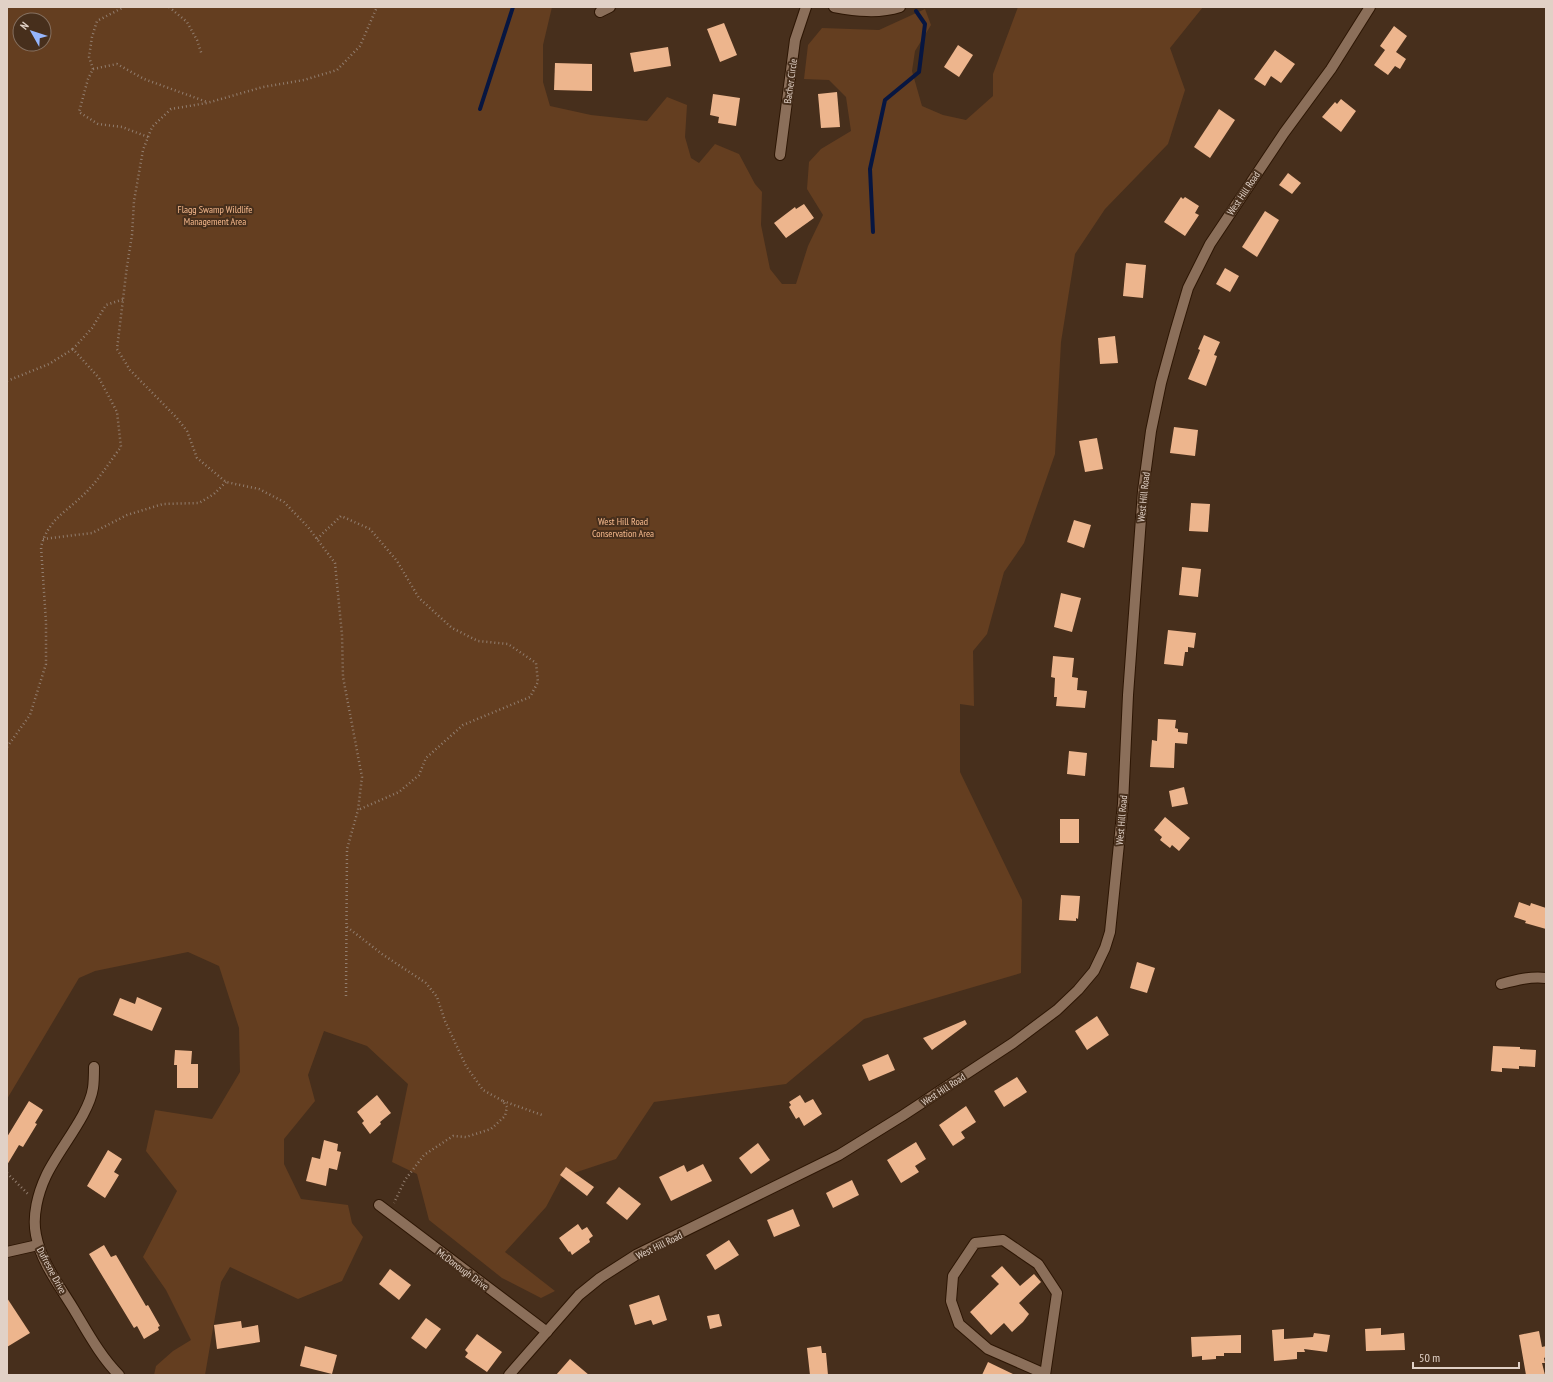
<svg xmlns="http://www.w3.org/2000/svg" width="1553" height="1382" font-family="'PT Sans Narrow',sans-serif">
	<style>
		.green { fill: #643e20; fill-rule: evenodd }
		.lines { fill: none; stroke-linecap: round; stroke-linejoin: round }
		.stream { stroke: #071641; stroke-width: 4 }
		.building { fill: #edb58d }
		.minor-casing { stroke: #2d1604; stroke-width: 12 }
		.path { stroke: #927e6f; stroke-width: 2.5; stroke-dasharray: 1 3; stroke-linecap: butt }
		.minor { stroke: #8b6f5a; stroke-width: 10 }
		.labels { text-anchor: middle; stroke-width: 4; stroke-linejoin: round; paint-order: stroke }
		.street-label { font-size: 10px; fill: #e1d1c6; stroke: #472f1c }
		.park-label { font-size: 10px; fill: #f6b98d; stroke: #472f1c }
	</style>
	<rect width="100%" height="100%" fill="#472f1c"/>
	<!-- green -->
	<path class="green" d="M 7,7 L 552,7 L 543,45 L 543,82 L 550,106 L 591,115 L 647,121 L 667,97 L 687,105 L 685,137 L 691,158 L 699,163 L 715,144 L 739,154 L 755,184 L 762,192 L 761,225 L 770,269 L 782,284 L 796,284 L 808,246 L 823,215 L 807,189 L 809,162 L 821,149 L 851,131 L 846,97 L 829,80 L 804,79 L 808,45 L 822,28 L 879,30 L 925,9 L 931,25 L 915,51 L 912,71 L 922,106 L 943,115 L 966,120 L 993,96 L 993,74 L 1018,7 L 1203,7 L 1170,48 L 1185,90 L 1168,144 L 1105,209 L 1075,254 L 1061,342 L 1055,454 L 1024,543 L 1004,572 L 987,634 L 973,651 L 974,706 L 960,704 L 960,772 L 1022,900 L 1021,973 L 864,1019 L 786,1084 L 654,1102 L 616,1159 L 562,1177 L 546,1207 L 505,1252 L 555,1291 L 541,1298 L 502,1278 L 429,1220 L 417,1174 L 392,1162 L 408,1084 L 367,1046 L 324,1031 L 308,1075 L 315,1101 L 284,1139 L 284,1164 L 301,1199 L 348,1205 L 352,1223 L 363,1237 L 342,1281 L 298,1299 L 230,1267 L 221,1282 L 205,1375 L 154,1375 L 156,1366 L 173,1351 L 191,1340 L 166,1290 L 143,1257 L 177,1191 L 146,1151 L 155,1110 L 212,1119 L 240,1072 L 239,1028 L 219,966 L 188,952 L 95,971 L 79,978 L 7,1099 ZM 20,20 L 44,20 L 44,44 L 20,44 Z"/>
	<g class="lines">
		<!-- stream -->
		<g class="stream">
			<polyline points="480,109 513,7"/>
			<polyline points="873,232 870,169 885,100 919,72 925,24 916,11"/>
		</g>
	</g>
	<!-- building -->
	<g class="building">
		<polygon points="724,23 737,55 720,62 707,29"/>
		<polygon points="1394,26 1407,36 1396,52 1406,59 1400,69 1395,66 1388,75 1374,65 1385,50 1380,46"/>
		<polygon points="958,45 973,55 959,77 944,67"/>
		<polygon points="668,47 671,66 634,72 630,53"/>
		<polygon points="1275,50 1295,64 1281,83 1271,76 1265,86 1254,79"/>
		<polygon points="555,63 592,64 592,91 554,90"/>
		<polygon points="837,92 840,127 821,128 818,94"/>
		<polygon points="713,94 740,98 736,126 718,123 719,117 710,115"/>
		<polygon points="1341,99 1356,111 1341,132 1322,117 1335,102 1337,104"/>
		<polygon points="1219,109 1235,120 1210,158 1194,147"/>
		<polygon points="1288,173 1301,183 1292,194 1279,185"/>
		<polygon points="1181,197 1183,199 1185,197 1199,206 1195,213 1199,215 1185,236 1164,222"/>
		<polygon points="804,204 814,218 786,238 774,223 795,207 796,209"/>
		<polygon points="1265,211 1279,220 1257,257 1242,247"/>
		<polygon points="1126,263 1146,265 1143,298 1123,296"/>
		<polygon points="1225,268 1239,276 1230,292 1216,284"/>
		<polygon points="1204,335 1220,342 1214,355 1217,356 1215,362 1206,386 1188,379 1200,350 1198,349"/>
		<polygon points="1115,336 1118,363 1100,364 1098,338"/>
		<polygon points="1174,427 1198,430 1195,456 1170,453"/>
		<polygon points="1097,438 1103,469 1085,472 1079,441"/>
		<polygon points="1191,503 1210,504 1208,532 1189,531"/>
		<polygon points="1074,520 1091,525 1084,548 1067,542"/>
		<polygon points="1182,567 1201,569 1198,597 1179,595"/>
		<polygon points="1061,593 1081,598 1072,632 1054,627"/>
		<polygon points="1168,630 1196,633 1194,648 1188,647 1188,652 1185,652 1183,666 1164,664"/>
		<polygon points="1053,656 1074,658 1072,677 1078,678 1077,690 1087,691 1085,708 1056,706 1057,697 1054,697 1055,678 1051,677"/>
		<polygon points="1158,719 1176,720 1175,728 1178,729 1178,732 1188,733 1187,744 1175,743 1174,768 1150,767 1152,740 1157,741"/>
		<polygon points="1069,751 1087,753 1085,776 1067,774"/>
		<polygon points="1184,787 1188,804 1172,807 1169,791"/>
		<polygon points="1165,817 1190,838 1179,851 1172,845 1170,848 1160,840 1162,837 1154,830"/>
		<rect x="1060" y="819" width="19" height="24"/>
		<polygon points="1061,895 1080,896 1078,919 1076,918 1076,921 1059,920"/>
		<polygon points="1519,902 1530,906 1531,903 1546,908 1546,929 1525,923 1526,921 1514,917"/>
		<polygon points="1137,962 1155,968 1147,993 1130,988"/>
		<polygon points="137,997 162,1008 152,1031 113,1015 120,998 135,1004"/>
		<polygon points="1097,1016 1109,1035 1087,1050 1075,1031"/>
		<polygon points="965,1020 967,1024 932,1050 923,1038"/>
		<polygon points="1493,1046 1520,1047 1520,1049 1536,1050 1535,1067 1519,1066 1519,1069 1502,1068 1502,1072 1491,1071"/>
		<polygon points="175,1050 192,1051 191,1064 198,1064 198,1088 177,1088 177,1065 174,1065"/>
		<polygon points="888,1054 895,1070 869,1081 862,1065"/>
		<polygon points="1017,1077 1027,1092 1004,1107 994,1091"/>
		<polygon points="377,1095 391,1113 380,1122 381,1124 370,1134 362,1123 364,1121 357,1112"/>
		<polygon points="800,1095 805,1103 813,1099 822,1114 804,1126 799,1117 796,1119 789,1107 791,1105 789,1102"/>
		<polygon points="29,1101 43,1110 35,1123 37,1124 23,1147 19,1145 7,1165 7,1137"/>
		<polygon points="966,1106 976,1122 961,1132 965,1138 953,1146 939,1125"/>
		<polygon points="324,1140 338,1144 337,1151 341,1152 337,1170 329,1168 326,1186 306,1181 312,1157 320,1159"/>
		<polygon points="916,1142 926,1159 915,1166 919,1172 901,1183 887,1160"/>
		<polygon points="758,1143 770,1160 751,1174 739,1158"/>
		<polygon points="108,1150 122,1159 114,1172 119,1175 105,1198 87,1186"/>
		<polygon points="703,1164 712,1181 671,1201 659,1177 684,1165 687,1172"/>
		<polygon points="566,1167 594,1187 587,1196 560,1175"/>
		<polygon points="852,1180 859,1195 833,1208 826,1193"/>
		<polygon points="619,1187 641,1204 627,1220 606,1203"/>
		<polygon points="793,1209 800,1226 774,1237 767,1220"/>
		<polygon points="578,1224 582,1230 587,1227 593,1236 589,1239 590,1242 572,1255 570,1251 569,1252 559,1238"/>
		<polygon points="729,1240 739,1255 715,1270 706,1255"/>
		<polygon points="104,1245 111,1257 116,1255 146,1306 148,1305 160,1326 158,1327 159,1330 144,1339 137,1326 134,1328 89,1254"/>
		<polygon points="1002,1266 1020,1286 1034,1274 1041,1282 1019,1303 1029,1314 1023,1322 1012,1332 1004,1323 991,1335 970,1312 999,1284 991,1276"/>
		<polygon points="390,1269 411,1285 399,1300 379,1284"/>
		<polygon points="659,1295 667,1320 653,1325 651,1320 635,1325 629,1305"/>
		<polygon points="7,1298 30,1333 7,1347"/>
		<polygon points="719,1314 722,1326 710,1329 707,1316"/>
		<polygon points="426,1318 441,1329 426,1349 411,1338"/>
		<polygon points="241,1321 242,1328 258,1325 260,1342 217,1349 214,1325"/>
		<polygon points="1381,1328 1381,1335 1404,1333 1405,1350 1366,1351 1365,1329"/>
		<polygon points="1284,1329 1284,1339 1313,1337 1314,1333 1330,1335 1327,1352 1304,1349 1305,1352 1297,1352 1297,1359 1274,1361 1272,1330"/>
		<polygon points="1539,1331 1542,1347 1546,1346 1546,1357 1544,1358 1545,1363 1542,1363 1545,1375 1526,1375 1519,1335"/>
		<polygon points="477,1334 502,1352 487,1372 465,1357 468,1353 465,1350"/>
		<polygon points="1241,1335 1241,1353 1224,1353 1224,1356 1216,1356 1216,1359 1202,1360 1202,1356 1192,1357 1191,1337"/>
		<polygon points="305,1346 337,1355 332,1374 300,1366"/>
		<polygon points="821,1346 822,1353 826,1353 828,1375 810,1375 807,1348"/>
		<polygon points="570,1359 589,1375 556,1375"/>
		<polygon points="988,1362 1015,1375 982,1375"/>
	</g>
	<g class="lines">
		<defs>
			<g id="minor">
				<path d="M 834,7 C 856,11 878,14 900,7"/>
				<polyline points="600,12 610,7"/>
				<polyline points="780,155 795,40 806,7"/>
				<path d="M 1501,984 C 1516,980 1531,976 1546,978"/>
				<path d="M 94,1067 C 94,1074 94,1081 93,1088 C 89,1115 58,1150 46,1176 C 38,1193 32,1216 36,1235 C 41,1262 59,1285 73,1308 C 87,1331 100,1356 119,1375"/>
				<polyline points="379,1205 547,1332"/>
				<polyline points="7,1252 38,1245"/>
				<polyline points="1045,1374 988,1349 959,1324 951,1301 953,1276 975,1243 1003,1240 1038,1264 1057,1293 1045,1375"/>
				<polyline points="509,1375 579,1295 600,1278 636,1255 839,1155 902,1116 1013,1043 1057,1010 1078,990 1094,971 1105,948 1110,932 1113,903 1123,804 1128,695 1143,491 1151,431 1161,383 1175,332 1188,288 1210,244 1284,133 1331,69 1370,7"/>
			</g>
		</defs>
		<!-- minor casing -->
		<use href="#minor" class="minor-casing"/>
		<!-- path -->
		<g class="path">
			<polyline points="169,7 187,22 197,40 202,55"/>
			<polyline points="93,69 89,57 92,37 97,21 124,7"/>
			<polyline points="148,137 122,127 98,124 79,112 88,79 93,69 117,64 144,79 207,102"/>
			<polyline points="7,381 49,364 73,349"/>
			<polyline points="43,539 92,533 127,515 163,504 199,503 214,494 226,482"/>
			<polyline points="317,539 341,516 370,529 397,561 419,598 452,628 478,641 508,644 536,663 538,682 530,697 463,725 426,758 419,775 399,792 358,810"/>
			<path d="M 7,747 L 30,715 L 46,664 L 46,622 L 41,547 C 49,516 71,510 89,489 C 100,478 110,461 121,447 L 117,412 L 99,378 L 73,349 L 92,328 L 106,305 L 124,299"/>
			<polyline points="347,927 382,954 426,983 437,997 445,1021 466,1066 483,1090 503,1101 507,1107 505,1116 491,1129 466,1137 453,1136 424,1155 405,1180 394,1203"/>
			<polyline points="346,996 347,849 358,810 362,777 343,677 342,635 335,563 308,527 284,502 259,489 226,482 197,458 187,431 176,417 130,370 117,349 127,266 132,235 134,201 143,150 152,127 171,109 207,103 263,87 304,80 337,70 360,46 377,7"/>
			<polyline points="503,1101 542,1115"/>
			<polyline points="7,1173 28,1194"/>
		</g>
		<!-- minor -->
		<use href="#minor" class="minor"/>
	</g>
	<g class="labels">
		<!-- street labels -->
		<g class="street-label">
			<text transform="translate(790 81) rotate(-82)" y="4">Bacher Circle</text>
			<text transform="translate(1243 193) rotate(-56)" y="4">West Hill Road</text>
			<text transform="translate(1143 497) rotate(-84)" y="4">West Hill Road</text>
			<text transform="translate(1121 820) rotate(-85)" y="4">West Hill Road</text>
			<text transform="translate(943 1089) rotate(-33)" y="4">West Hill Road</text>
			<text transform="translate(659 1245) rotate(-26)" y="4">West Hill Road</text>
			<text transform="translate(463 1269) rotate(37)" y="4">McDonough Drive</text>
			<text transform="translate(52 1270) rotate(62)" y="4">Dufresne Drive</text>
		</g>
		<!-- park labels -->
		<g class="park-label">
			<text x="215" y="213">Flagg Swamp Wildlife<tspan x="215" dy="12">Management Area</tspan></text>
			<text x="623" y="525">West Hill Road<tspan x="623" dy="12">Conservation Area</tspan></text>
		</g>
	</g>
	<!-- border -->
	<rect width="1553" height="1382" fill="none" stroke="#e1d1c6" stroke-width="16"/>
	<!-- north arrow -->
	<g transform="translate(32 32) rotate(309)"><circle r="19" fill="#472f1c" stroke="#857060"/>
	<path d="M0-3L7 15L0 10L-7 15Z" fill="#96b6fd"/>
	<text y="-6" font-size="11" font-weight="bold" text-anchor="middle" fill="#e1d1c6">N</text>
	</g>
	<!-- scale -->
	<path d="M1413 1362v6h106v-6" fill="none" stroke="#e1d1c6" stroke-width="2"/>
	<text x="1419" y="1362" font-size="12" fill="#e1d1c6" stroke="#472f1c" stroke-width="3" paint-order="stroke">50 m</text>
</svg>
